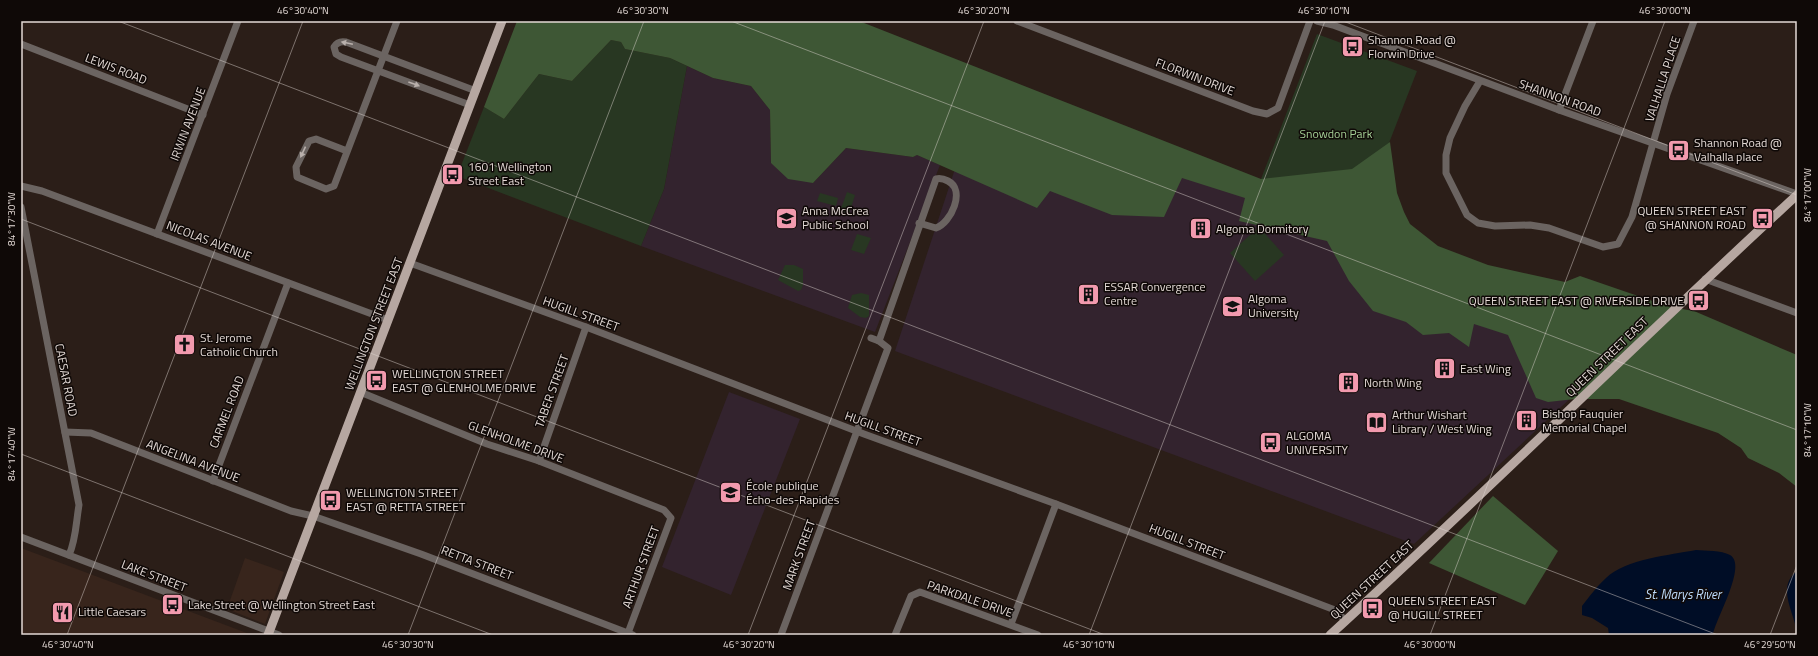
<svg xmlns="http://www.w3.org/2000/svg" width="1818" height="656" font-family="'Titillium Web',sans-serif">
	<style>
		.built { fill: #38251c }
		.education { fill: #33232e }
		.green { fill: #283722 }
		.forest { fill: #3e5735 }
		.water { fill: #000d26 }
		.lines { fill: none; stroke-linecap: round; stroke-linejoin: round }
		.minor { stroke: #6b6461; stroke-width: 7 }
		.major { stroke: #b6a7a1; stroke-width: 9 }
		.oneway { fill: #b9b0ac }
		.ticks { fill: none; stroke: #e3d9d5; stroke-width: 1; stroke-opacity: 0.45 }
		.labels { text-anchor: middle; stroke-width: 3; stroke-linejoin: round; paint-order: stroke }
		.poi-label { font-size: 12px; fill: #e3d9d5; stroke: #0f0907; text-anchor: start }
		.street-label { font-size: 12px; fill: #e3d9d5; stroke: #0f0907 }
		.park-label { font-size: 12px; fill: #a5d096; stroke: #0f0907 }
		.water-label { font-size: 13px; font-style: italic; fill: #bcdafa; stroke: #0f0907 }
		.neatline { fill: none; stroke: #e3d9d5; stroke-width: 1.5 }
		.ticks-label { font-size: 10px; text-anchor: middle; fill: #e3d9d5 }
	</style>
	<rect width="100%" height="100%" fill="#2b1e18"/>
	<!-- built -->
	<g class="built">
		<polygon points="21,548 252,635 21,635"/>
		<polygon points="245,558 284,572 265,624 227,609"/>
	</g>
	<!-- education -->
	<g class="education">
		<polygon points="687,66 713,78 751,86 770,110 771,163 813,183 846,148 913,157 917,155 940,165 875,332 641,246 664,189"/>
		<polygon points="983,84 1634,339 1414,544 895,351"/>
		<polygon points="729,392 800,419 731,595 662,567"/>
	</g>
	<!-- green -->
	<g class="green">
		<polygon points="1317,34 1417,71 1361,215 1261,179"/>
		<polygon points="611,40 621,42 625,49 670,58 687,66 664,189 641,246 457,176 484,107 504,119 539,74 572,81"/>
		<polygon points="847,192 855,195 849,214 840,211"/>
		<polygon points="820,193 838,198 836,206 817,201"/>
		<polygon points="1259,227 1284,255 1255,281 1230,253"/>
		<polygon points="857,234 871,238 864,254 851,250"/>
		<polygon points="785,265 794,265 803,269 803,285 801,290 798,291 778,280"/>
		<polygon points="861,293 869,295 869,316 866,318 860,317 848,308 852,295"/>
	</g>
	<!-- forest -->
	<g class="forest">
		<polygon points="517,21 859,21 1261,179 1352,169 1390,142 1397,193 1404,212 1410,224 1438,246 1488,265 1565,282 1580,276 1670,307 1694,311 1797,355 1797,487 1779,473 1748,458 1741,448 1718,433 1619,399 1575,399 1548,402 1536,398 1508,335 1474,324 1469,347 1449,333 1423,335 1406,322 1373,311 1349,281 1327,241 1239,221 1245,198 1182,178 1164,217 1112,215 1050,191 1037,208 917,155 913,157 846,148 813,183 788,179 771,163 770,110 751,86 713,78 670,58 625,49 621,42 611,40 572,81 539,74 504,119 484,107"/>
		<polygon points="1493,496 1558,551 1525,605 1429,563"/>
	</g>
	<!-- water -->
	<g class="water">
		<path d="M 1696,550 C 1706,551 1721,550 1730,555 C 1748,565 1715,620 1713,635 L 1609,635 L 1608,628 L 1592,618 L 1582,615 L 1582,606 C 1589,597 1597,586 1606,578 C 1626,559 1670,555 1696,550 Z"/>
		<path d="M 1797,571 L 1797,635 C 1796,614 1775,588 1797,571 Z"/>
	</g>
	<g class="lines">
		<!-- minor -->
		<g class="minor">
			<polyline points="1017,21 1253,111 1267,114 1278,108 1310,21"/>
			<polyline points="1317,21 1333,25 1559,110 1797,194"/>
			<polyline points="21,44 203,115"/>
			<polyline points="1480,81 1465,106 1450,138 1446,155 1446,173 1467,215 1478,223 1495,226 1530,225 1549,228 1603,247 1618,244 1632,217 1667,94 1694,21"/>
			<path d="M 470,105 L 341,57 L 336,54 L 334,47 C 337,42 341,41 346,42 L 476,91"/>
			<polyline points="1559,110 1593,21"/>
			<polyline points="347,151 316,139 309,141 296,167 297,177 326,189 334,186 397,21"/>
			<polyline points="21,186 42,191 388,320"/>
			<path d="M 21,207 L 79,505 C 76,522 76,540 69,555"/>
			<polyline points="157,234 238,21"/>
			<polyline points="410,263 586,327 864,434 1056,504 1335,610 1346,621"/>
			<polyline points="1705,279 1797,313"/>
			<path d="M 879,341 L 936,179 C 940,178 944,179 948,181 C 966,190 951,223 936,228 L 919,223"/>
			<polyline points="360,392 487,444 539,461 664,510 671,518 628,633"/>
			<polyline points="65,432 91,433 291,511 313,516 421,554 633,635"/>
			<polyline points="539,461 586,327"/>
			<polyline points="213,481 288,283"/>
			<polyline points="21,537 279,635"/>
			<polyline points="1011,624 1056,504"/>
			<polyline points="781,635 888,348 879,341 871,338"/>
			<polyline points="895,635 911,596 920,592 1038,635"/>
		</g>
		<!-- major -->
		<g class="major">
			<polyline points="268,635 502,21"/>
			<path d="M 1330,635 C 1488,491 1639,340 1797,195"/>
		</g>
	</g>
	<!-- one-way arrows -->
	<defs><path id="oneway-solid" d="M-6-.8H1V-3.2L6.5 0L1 3.2V.8H-6Z"/></defs>
	<g class="oneway">
		<use href="#oneway-solid" transform="translate(347 43) rotate(-168)"/>
		<use href="#oneway-solid" transform="translate(414 84) rotate(20)"/>
		<use href="#oneway-solid" transform="translate(303 152) rotate(115)"/>
	</g>
	<!-- ticks -->
	<path class="ticks" d="M 118,21 L 1718,635M 731,21 L 1797,430M 1343,21 L 1797,195M 21,219 L 1105,635M 21,454 L 493,635M 67,635 L 303,21M 408,635 L 644,21M 748,635 L 984,21M 1089,635 L 1325,21M 1430,635 L 1665,21M 1770,635 L 1797,565"/>
	<!-- icons -->
	<defs>
		<symbol id="bus-square" viewBox="-11 -11 22 22"><rect x="-9" y="-9" width="18" height="18" rx="4" fill="#f29aae" stroke="#0f0907"/><path d="M-5-6H5V4H4V6H2V4H-2V6H-4V4H-5ZM-3.5-4V0h7V-4ZM-3.5 1.2v1.5H-2V1.2ZM2 1.2v1.5H3.5V1.2Z" fill="#111"/></symbol>
		<symbol id="school-square" viewBox="-11 -11 22 22"><rect x="-9" y="-9" width="18" height="18" rx="4" fill="#f29aae" stroke="#0f0907"/><path d="M0-5L7-2L0 1L-7-2ZM-4 1L0 2.5L4 1V4Q0 6-4 4Z" fill="#111"/></symbol>
		<symbol id="building-square" viewBox="-11 -11 22 22"><rect x="-9" y="-9" width="18" height="18" rx="4" fill="#f29aae" stroke="#0f0907"/><path d="M-4-6H4V6H1V3H-1V6H-4ZM-2.5-4.3h1.7v1.8h-1.7ZM.8-4.3h1.7v1.8H.8ZM-2.5-1h1.7V.8h-1.7ZM.8-1h1.7V.8H.8Z" fill="#111"/></symbol>
		<symbol id="university-square" viewBox="-11 -11 22 22"><rect x="-9" y="-9" width="18" height="18" rx="4" fill="#f29aae" stroke="#0f0907"/><path d="M0-5L7-2L0 1L-7-2ZM-4 1L0 2.5L4 1V4Q0 6-4 4Z" fill="#111"/></symbol>
		<symbol id="church-square" viewBox="-11 -11 22 22"><rect x="-9" y="-9" width="18" height="18" rx="4" fill="#f29aae" stroke="#0f0907"/><path d="M-1.2-6h2.4v3.5h3.3v2.4h-3.3V6h-2.4V-.1h-3.3v-2.4h3.3Z" fill="#111"/></symbol>
		<symbol id="library-square" viewBox="-11 -11 22 22"><rect x="-9" y="-9" width="18" height="18" rx="4" fill="#f29aae" stroke="#0f0907"/><path d="M-6-4Q-3-5.5-.7-3.5V5Q-3 3-6 4ZM6-4Q3-5.5 .7-3.5V5Q3 3 6 4Z" fill="#111"/></symbol>
		<symbol id="restaurant-square" viewBox="-11 -11 22 22"><rect x="-9" y="-9" width="18" height="18" rx="4" fill="#f29aae" stroke="#0f0907"/><path d="M-5-6h1v4h1v-4h1v4h1v-4h1v5L-1.5 .5V6h-2V.5L-5-1ZM5-6V6H3V1.5H1.5Q1.5-4 5-6Z" fill="#111"/></symbol>
	</defs>
	<g fill-rule="evenodd">
		<use href="#bus-square" x="1340" y="34" width="25" height="25"/>
		<use href="#bus-square" x="1666" y="138" width="25" height="25"/>
		<use href="#bus-square" x="440" y="162" width="25" height="25"/>
		<use href="#school-square" x="774" y="206" width="25" height="25"/>
		<use href="#bus-square" x="1750" y="206" width="25" height="25"/>
		<use href="#building-square" x="1188" y="216" width="25" height="25"/>
		<use href="#building-square" x="1076" y="282" width="25" height="25"/>
		<use href="#bus-square" x="1686" y="288" width="25" height="25"/>
		<use href="#university-square" x="1220" y="294" width="25" height="25"/>
		<use href="#church-square" x="172" y="332" width="25" height="25"/>
		<use href="#building-square" x="1432" y="356" width="25" height="25"/>
		<use href="#bus-square" x="364" y="368" width="25" height="25"/>
		<use href="#building-square" x="1336" y="370" width="25" height="25"/>
		<use href="#building-square" x="1514" y="408" width="25" height="25"/>
		<use href="#library-square" x="1364" y="410" width="25" height="25"/>
		<use href="#bus-square" x="1258" y="430" width="25" height="25"/>
		<use href="#school-square" x="718" y="480" width="25" height="25"/>
		<use href="#bus-square" x="318" y="488" width="25" height="25"/>
		<use href="#bus-square" x="160" y="592" width="25" height="25"/>
		<use href="#bus-square" x="1360" y="596" width="25" height="25"/>
		<use href="#restaurant-square" x="50" y="600" width="25" height="25"/>
	</g>
	<g class="labels">
		<!-- poi labels -->
		<g class="poi-label">
			<text x="1368" y="44">Shannon Road @<tspan x="1368" dy="14">Florwin Drive</tspan></text>
			<text x="1694" y="147">Shannon Road @<tspan x="1694" dy="14">Valhalla place</tspan></text>
			<text x="468" y="171">1601 Wellington<tspan x="468" dy="14">Street East</tspan></text>
			<text x="802" y="215">Anna McCrea<tspan x="802" dy="14">Public School</tspan></text>
			<text x="1746" y="215" text-anchor="end">QUEEN STREET EAST<tspan x="1746" dy="14">@ SHANNON ROAD</tspan></text>
			<text x="1216" y="233">Algoma Dormitory</text>
			<text x="1104" y="291">ESSAR Convergence<tspan x="1104" dy="14">Centre</tspan></text>
			<text x="1248" y="303">Algoma<tspan x="1248" dy="14">University</tspan></text>
			<text x="1684" y="305" text-anchor="end">QUEEN STREET EAST @ RIVERSIDE DRIVE</text>
			<text x="200" y="342">St. Jerome<tspan x="200" dy="14">Catholic Church</tspan></text>
			<text x="1460" y="373">East Wing</text>
			<text x="392" y="378">WELLINGTON STREET<tspan x="392" dy="14">EAST @ GLENHOLME DRIVE</tspan></text>
			<text x="1364" y="387">North Wing</text>
			<text x="1542" y="418">Bishop Fauquier<tspan x="1542" dy="14">Memorial Chapel</tspan></text>
			<text x="1392" y="419">Arthur Wishart<tspan x="1392" dy="14">Library / West Wing</tspan></text>
			<text x="1286" y="440">ALGOMA<tspan x="1286" dy="14">UNIVERSITY</tspan></text>
			<text x="746" y="490">École publique<tspan x="746" dy="14">Écho-des-Rapides</tspan></text>
			<text x="346" y="497">WELLINGTON STREET<tspan x="346" dy="14">EAST @ RETTA STREET</tspan></text>
			<text x="1388" y="605">QUEEN STREET EAST<tspan x="1388" dy="14">@ HUGILL STREET</tspan></text>
			<text x="188" y="609">Lake Street @ Wellington Street East</text>
			<text x="78" y="616">Little Caesars</text>
		</g>
		<!-- street labels -->
		<g class="street-label">
			<text transform="translate(116 69) rotate(21)" y="4">LEWIS ROAD</text>
			<text transform="translate(1195 77) rotate(21)" y="4">FLORWIN DRIVE</text>
			<text transform="translate(1663 79) rotate(-72)" y="4">VALHALLA PLACE</text>
			<text transform="translate(1560 98) rotate(20)" y="4">SHANNON ROAD</text>
			<text transform="translate(188 124) rotate(-69)" y="4">IRWIN AVENUE</text>
			<text transform="translate(209 241) rotate(21)" y="4">NICOLAS AVENUE</text>
			<text transform="translate(581 314) rotate(20)" y="4">HUGILL STREET</text>
			<text transform="translate(374 324) rotate(-69)" y="4">WELLINGTON STREET EAST</text>
			<text transform="translate(1607 357) rotate(-44)" y="4">QUEEN STREET EAST</text>
			<text transform="translate(66 380) rotate(79)" y="4">CAESAR ROAD</text>
			<text transform="translate(552 391) rotate(-70)" y="4">TABER STREET</text>
			<text transform="translate(227 412) rotate(-69)" y="4">CARMEL ROAD</text>
			<text transform="translate(883 429) rotate(20)" y="4">HUGILL STREET</text>
			<text transform="translate(516 442) rotate(20)" y="4">GLENHOLME DRIVE</text>
			<text transform="translate(193 461) rotate(21)" y="4">ANGELINA AVENUE</text>
			<text transform="translate(1187 542) rotate(21)" y="4">HUGILL STREET</text>
			<text transform="translate(799 555) rotate(-70)" y="4">MARK STREET</text>
			<text transform="translate(477 563) rotate(21)" y="4">RETTA STREET</text>
			<text transform="translate(641 567) rotate(-70)" y="4">ARTHUR STREET</text>
			<text transform="translate(154 576) rotate(21)" y="4">LAKE STREET</text>
			<text transform="translate(1372 580) rotate(-43)" y="4">QUEEN STREET EAST</text>
			<text transform="translate(970 599) rotate(19)" y="4">PARKDALE DRIVE</text>
		</g>
		<!-- park labels -->
		<g class="park-label">
			<text x="1336" y="138">Snowdon Park</text>
		</g>
		<!-- water labels -->
		<g class="water-label">
			<text x="1683" y="599">St. Marys River</text>
		</g>
	</g>
	<!-- border -->
	<rect width="1818" height="656" fill="none" stroke="#0f0907" stroke-width="44"/>
	<rect x="22" y="22" width="1774" height="612" class="neatline"/>
	<g class="ticks-label">
		<text x="303" y="14">46°30'40"N</text>
		<text x="643" y="14">46°30'30"N</text>
		<text x="984" y="14">46°30'20"N</text>
		<text x="1324" y="14">46°30'10"N</text>
		<text x="1665" y="14">46°30'00"N</text>
		<text transform="translate(1807 195) rotate(-90)" y="4">84°17'00"W</text>
		<text transform="translate(11 219) rotate(-90)" y="4">84°17'30"W</text>
		<text transform="translate(1807 430) rotate(-90)" y="4">84°17'10"W</text>
		<text transform="translate(11 454) rotate(-90)" y="4">84°17'40"W</text>
		<text x="68" y="648">46°30'40"N</text>
		<text x="408" y="648">46°30'30"N</text>
		<text x="749" y="648">46°30'20"N</text>
		<text x="1089" y="648">46°30'10"N</text>
		<text x="1430" y="648">46°30'00"N</text>
		<text x="1770" y="648">46°29'50"N</text>
	</g>
</svg>
